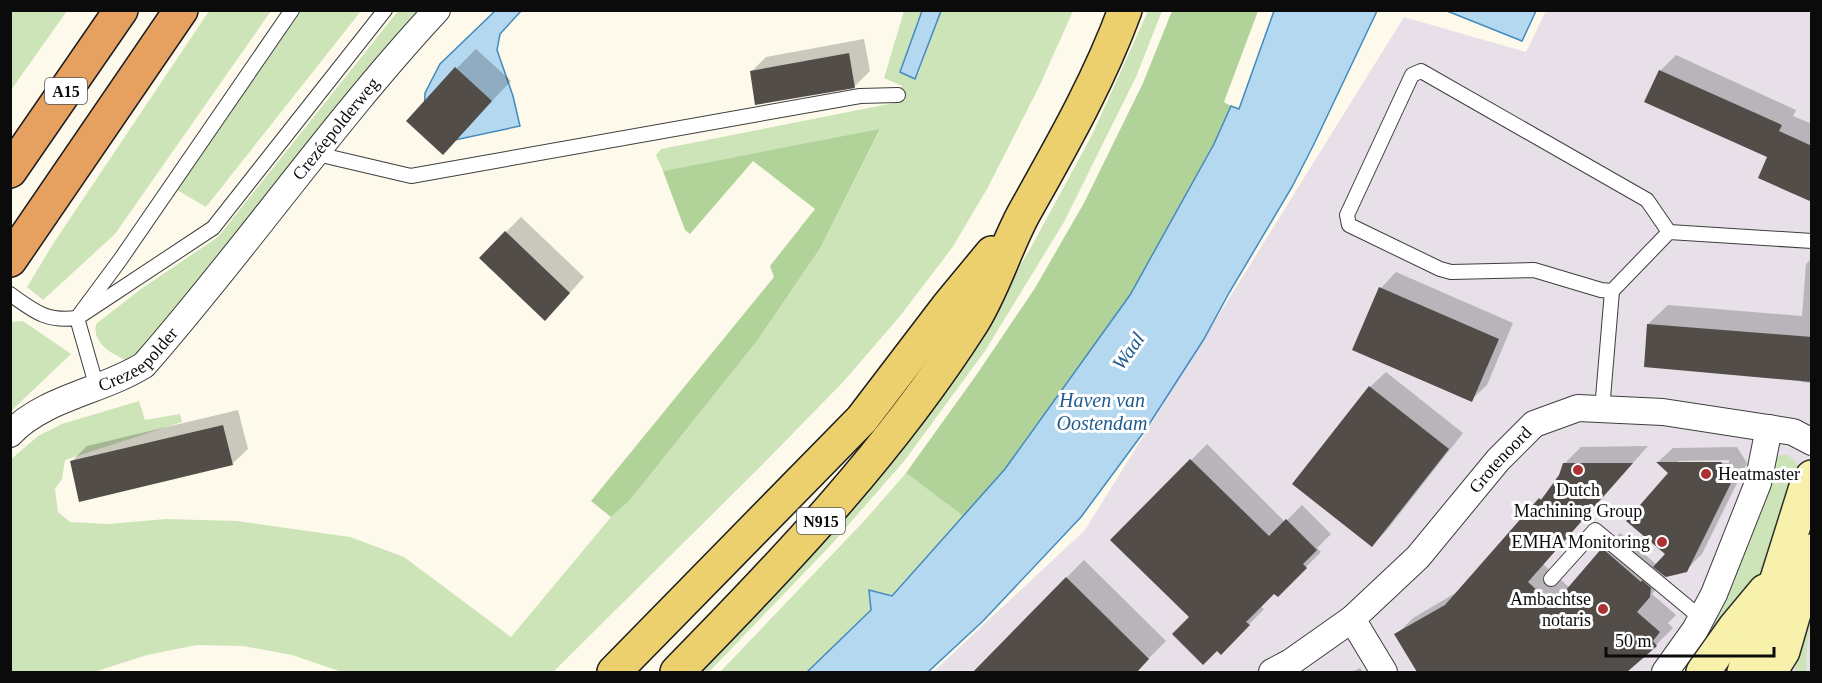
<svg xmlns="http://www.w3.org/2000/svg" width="1822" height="683" font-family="'Times New Roman',serif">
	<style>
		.industrial { fill: #e8e0e9 }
		.green { fill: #cde4b8 }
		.forest { fill: #b1d399 }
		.water { fill: #b4d8f0; stroke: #428abf; stroke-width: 1.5 }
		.shadow { fill: #0003; fill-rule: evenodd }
		.building { fill: #524d48 }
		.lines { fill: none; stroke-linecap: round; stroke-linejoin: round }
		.lane-casing { stroke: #3e3e3e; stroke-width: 16 }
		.street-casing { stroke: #3e3e3e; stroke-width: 28 }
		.secondary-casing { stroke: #2d2d2d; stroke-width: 36 }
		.primary-casing { stroke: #1c1c1c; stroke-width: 36 }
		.highway-casing { stroke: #1c1c1c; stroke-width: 36 }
		.lane { stroke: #fff; stroke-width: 14 }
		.street { stroke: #fff; stroke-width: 26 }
		.secondary { stroke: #f7f1ac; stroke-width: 33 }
		.primary { stroke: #ebd06d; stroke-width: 33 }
		.highway { stroke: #e6a160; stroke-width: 33 }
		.poi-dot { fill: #ad3133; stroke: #fff; stroke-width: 2 }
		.labels { text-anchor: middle; stroke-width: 6; stroke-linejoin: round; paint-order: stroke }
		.shield { fill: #fff; stroke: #545454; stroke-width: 1.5 }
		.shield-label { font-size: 16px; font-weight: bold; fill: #0b0b0b }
		.street-label { font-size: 18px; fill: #0b0b0b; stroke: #fff }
		.poi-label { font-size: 18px; fill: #0b0b0b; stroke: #fff; text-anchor: end }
		.water-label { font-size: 20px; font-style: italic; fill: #215c90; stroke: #fff }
	</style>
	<rect width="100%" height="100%" fill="#fdfaeb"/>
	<!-- industrial -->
	<polygon class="industrial" points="1546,11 1811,11 1811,672 933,672 1085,530 1404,17 1526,52"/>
	<!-- green -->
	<g class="green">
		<polygon points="11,10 67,11 11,90 10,11"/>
		<polygon points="209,11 271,11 115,234 43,300 27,287 53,244"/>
		<polygon points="300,11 361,11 206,207 177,190 179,184"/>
		<path d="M 398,11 L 421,11 L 150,345 L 128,361 C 112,354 92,344 96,324 L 141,289 L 218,237 Z"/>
		<polygon points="904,11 922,11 900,72 918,74 941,11 1073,11 1039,87 987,189 952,248 900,316 844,381 762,465 553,672 342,672 292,655 243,646 197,645 147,655 94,672 11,672 10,460 38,436 62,424 139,401 145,420 180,414 182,422 65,460 62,479 55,489 58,512 70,522 108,524 166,519 237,521 350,537 404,557 511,637 611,517 630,500 757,341 821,247 880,130 663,171 656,155 661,149 894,103 902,86 884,78"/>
		<polygon points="1148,11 1162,11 1136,77 1064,222 985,351 905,460 830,546 709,672 692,672 966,350 1029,251 1092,135"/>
		<polygon points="23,321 71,354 11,411 11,322"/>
		<polygon points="1781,455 1788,455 1795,461 1799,469 1765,564 1741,607 1698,672 1681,672 1695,651 1736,568 1769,494 1772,464 1775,457"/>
		<polygon points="906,473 963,516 892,596 871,609 807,672 720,672 865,520"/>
		<polygon points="1811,601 1811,627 1807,646 1806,672 1795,672 1796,659"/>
	</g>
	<!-- forest -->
	<g class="forest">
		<polygon points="1172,11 1258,11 1224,102 1231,106 1214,144 1130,295 1005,469 963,516 906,473 977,374 1035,288 1084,203 1143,83"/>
		<polygon points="880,129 821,247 757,341 630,500 611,517 591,501 774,277 770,266 815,209 753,161 690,234 685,230 663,171"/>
	</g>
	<!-- water -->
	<g class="water">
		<polygon points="495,11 521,11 500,34 497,50 513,96 520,126 455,140 424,119 425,93 440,64"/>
		<polygon points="922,11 941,11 915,79 900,72"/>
		<polygon points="1274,11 1377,11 1313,146 1292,187 1229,293 1204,339 1146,429 1081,517 983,621 928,672 807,672 871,610 869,590 892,596 1005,469 1130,295 1214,144 1231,106 1239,109"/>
		<polygon points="1447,11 1536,11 1522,41"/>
	</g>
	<!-- shadow -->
	<g class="shadow">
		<polygon points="864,39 870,71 855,86 751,72 766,57"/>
		<polygon points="476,49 511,81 443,153 456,69"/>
		<polygon points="1676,55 1796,110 1793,116 1812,124 1812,200 1769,157 1660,71"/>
		<polygon points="521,217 584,277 560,304 506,232"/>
		<polygon points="1812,258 1812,383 1801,382 1801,379 1648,324 1668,305 1802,316 1806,264"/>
		<polygon points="1396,272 1513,323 1487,385 1471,400 1354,349 1381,288"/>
		<polygon points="1386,372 1463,433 1387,530 1372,545 1370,387"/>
		<polygon points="238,410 248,449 232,464 71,462 87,446"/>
		<polygon points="1207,444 1285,522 1302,505 1331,534 1317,548 1321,552 1278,595 1274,592 1260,606 1264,609 1221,653 1191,617 1113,540"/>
		<path d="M 1648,446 L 1543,564 L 1570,588 L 1620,533 L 1657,565 L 1667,554 L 1670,473 L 1658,462 L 1673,448 L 1737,447 L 1747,463 L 1702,554 L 1686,570 L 1666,576 L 1652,594 L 1676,615 L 1668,623 L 1673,628 L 1656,645 L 1625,672 L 1418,672 L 1396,635 L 1413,618 L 1459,591 L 1554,485 L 1560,476 L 1564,464 L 1581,447 ZM 1729,460 L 1729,463 L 1678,464 L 1678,461 Z"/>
		<polygon points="1084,560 1166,641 1135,672 973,672"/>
		<polygon points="1360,668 1363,672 1352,672"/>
	</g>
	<!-- building -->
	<g class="building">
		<polygon points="849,53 855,88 755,105 750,71"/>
		<polygon points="455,67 492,101 443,155 406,121"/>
		<polygon points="1659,70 1782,125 1779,131 1812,146 1812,202 1758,178 1767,157 1644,102"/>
		<polygon points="505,231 570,293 545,321 479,258"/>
		<polygon points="1379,287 1499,339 1472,402 1352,350"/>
		<polygon points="1647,324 1812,337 1812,382 1644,367"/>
		<polygon points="1369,386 1449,449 1372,547 1292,484"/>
		<polygon points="223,425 233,465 79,502 70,461"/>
		<polygon points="1190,459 1269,536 1286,519 1317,550 1303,564 1307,568 1278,597 1274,594 1246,622 1250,625 1221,655 1217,651 1203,665 1172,634 1189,617 1110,540"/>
		<polygon points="1656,462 1721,462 1733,479 1687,572 1666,577 1653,567 1665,554 1626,521 1668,473"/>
		<polygon points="1563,463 1633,463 1528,582 1553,605 1602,548 1641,582 1642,580 1651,588 1650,597 1637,612 1660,632 1653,641 1657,646 1627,672 1417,672 1394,634 1445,605 1539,498 1541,500 1559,475"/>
		<polygon points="1066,577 1149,659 1137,672 973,672"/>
	</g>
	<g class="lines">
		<defs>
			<g id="lane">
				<polyline points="317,154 411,176 860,96 898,95"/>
				<polyline points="1669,232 1647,200 1421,71 1412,75 1347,215 1349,225 1440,269 1451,272 1534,270 1601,290 1612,291 1669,232 1812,241"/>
				<path d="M 10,294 C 34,311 46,322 77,318 L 213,228 L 385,10"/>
				<polyline points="97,388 77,318 120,260 292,10"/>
				<polyline points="1602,410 1612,291"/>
				<polyline points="1551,579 1595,530 1701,618"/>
			</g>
			<g id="street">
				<path id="s1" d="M 10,434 C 43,398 103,391 144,365 C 245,250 332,123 437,10"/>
				<polyline points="1352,619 1384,672"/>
				<path id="s2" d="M 1272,672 L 1291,662 L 1352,619 L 1418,557 L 1498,460 L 1534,424 L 1578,408 L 1663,412 L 1793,432 L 1812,442"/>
				<polyline points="1665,672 1695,630 1714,594 1758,483 1769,428"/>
			</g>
			<g id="secondary">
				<polyline points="1703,672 1735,627 1765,591"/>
				<polyline points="1744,672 1778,576 1806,487 1812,477"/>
				<polyline points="1770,672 1783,651 1812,551"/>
			</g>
			<g id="primary">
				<polyline points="614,672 862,419 949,305 992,253"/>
				<path d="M 677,672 C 784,563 889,453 972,323 C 993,290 1005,248 1024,213 C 1061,147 1099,81 1125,10"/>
			</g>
			<g id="highway">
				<polyline points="10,171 121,10"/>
				<polyline points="10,260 181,10"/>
			</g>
		</defs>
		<!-- lane casing -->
		<use href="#lane" class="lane-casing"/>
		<!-- street casing -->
		<use href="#street" class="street-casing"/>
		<!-- secondary casing -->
		<use href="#secondary" class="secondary-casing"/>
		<!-- primary casing -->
		<use href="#primary" class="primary-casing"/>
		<!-- highway casing -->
		<use href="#highway" class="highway-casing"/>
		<!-- lane -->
		<use href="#lane" class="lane"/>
		<!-- street -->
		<use href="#street" class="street"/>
		<!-- secondary -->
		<use href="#secondary" class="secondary"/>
		<!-- primary -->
		<use href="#primary" class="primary"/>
		<!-- highway -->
		<use href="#highway" class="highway"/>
	</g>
	<!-- markers -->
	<g class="poi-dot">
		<circle cx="1578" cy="470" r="6"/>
		<circle cx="1706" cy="474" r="6"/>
		<circle cx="1662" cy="542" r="6"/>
		<circle cx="1603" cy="609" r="6"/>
	</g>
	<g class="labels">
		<!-- shield labels -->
		<g class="shield">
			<rect x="45" y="78" width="42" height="26" rx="4.5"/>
			<rect x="797" y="508" width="48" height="26" rx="4.5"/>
		</g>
		<g class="shield-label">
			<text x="66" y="97">A15</text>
			<text x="821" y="527">N915</text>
		</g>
		<!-- street labels -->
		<g class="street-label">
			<text dy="6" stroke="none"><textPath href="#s1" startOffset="456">Crezéepolderweg</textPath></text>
			<text dy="6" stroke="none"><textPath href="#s1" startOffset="150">Crezeepolder</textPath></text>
			<text dy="6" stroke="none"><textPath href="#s2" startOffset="314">Grotenoord</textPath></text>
		</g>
		<!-- poi labels -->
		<g class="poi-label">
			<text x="1718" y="480" text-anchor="start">Heatmaster</text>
			<text x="1578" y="496" text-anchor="middle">Dutch<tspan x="1578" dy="21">Machining Group</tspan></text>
			<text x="1650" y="548">EMHA Monitoring</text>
			<text x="1591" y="605">Ambachtse<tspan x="1591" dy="21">notaris</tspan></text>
		</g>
		<!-- water labels -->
		<g class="water-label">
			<text transform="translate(1128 351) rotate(-55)" y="7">Waal</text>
			<text x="1102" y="407">Haven van<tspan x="1102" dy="23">Oostendam</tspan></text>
		</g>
	</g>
	<!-- border -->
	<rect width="1822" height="683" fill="none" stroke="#0b0b0b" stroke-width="24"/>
	<!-- scale -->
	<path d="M1606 647v9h168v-9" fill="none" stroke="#0b0b0b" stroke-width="3"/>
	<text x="1615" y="647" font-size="18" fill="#0b0b0b" stroke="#ffffff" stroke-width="4.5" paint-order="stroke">50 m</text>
</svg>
